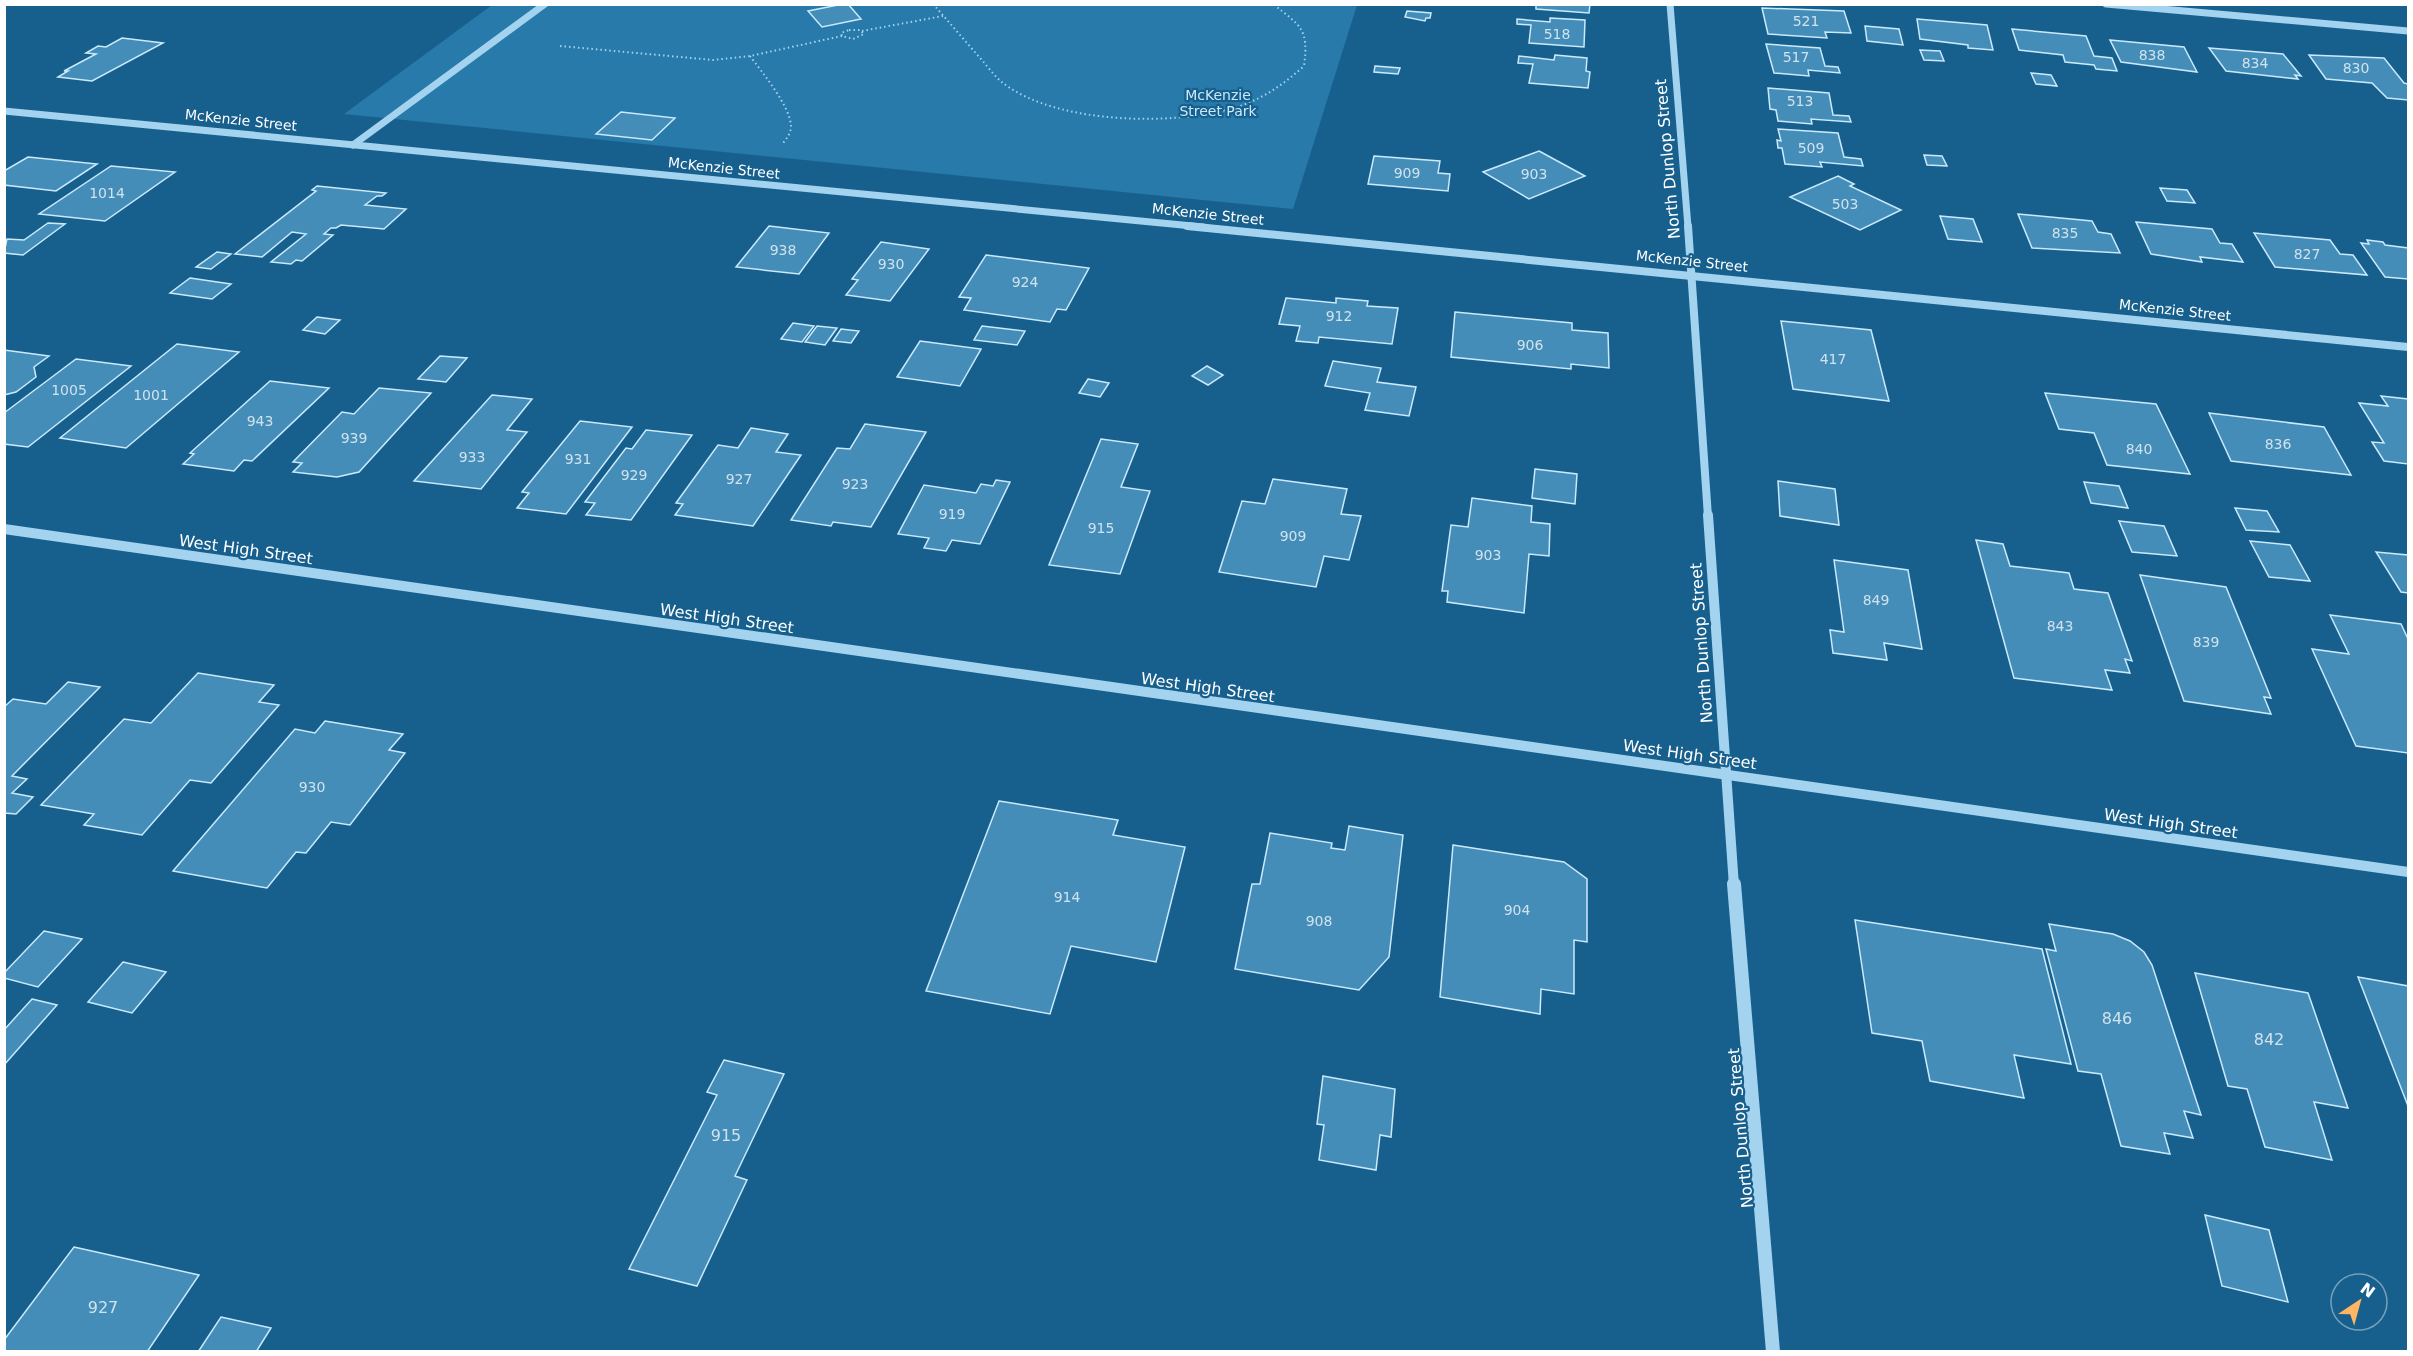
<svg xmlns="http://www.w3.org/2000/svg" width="2413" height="1356" font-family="'DejaVu Sans',sans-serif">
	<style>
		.green { fill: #277aaa }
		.building { fill: #448db8; stroke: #cae9fb; stroke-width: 1.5 }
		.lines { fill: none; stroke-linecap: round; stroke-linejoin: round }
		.path { stroke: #a3d3ef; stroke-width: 2; stroke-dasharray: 1.5 3; stroke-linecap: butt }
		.minor-far3 { stroke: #a3d3ef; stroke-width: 7 }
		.minor-far2 { stroke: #a3d3ef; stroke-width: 8 }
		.minor-far1 { stroke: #a3d3ef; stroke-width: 10 }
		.minor { stroke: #a3d3ef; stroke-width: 14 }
		.labels { text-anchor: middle; stroke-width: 4.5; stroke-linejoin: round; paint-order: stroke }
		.number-label { font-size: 14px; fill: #d0e2ed }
		.far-park-label { font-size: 14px; fill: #cae9fb; stroke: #17608e }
		.far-street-label { font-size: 14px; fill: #fff; stroke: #17608e }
		.street-label { font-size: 16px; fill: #fff; stroke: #17608e }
		.near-number-label { font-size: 16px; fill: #d0e2ed }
	</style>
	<rect width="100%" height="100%" fill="#17608e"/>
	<!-- green -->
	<polygon class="green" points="492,5 1357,5 1293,209 344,114"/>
	<!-- building -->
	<g class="building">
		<polygon points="843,4 848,4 861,19 822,27 808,11"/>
		<polygon points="1536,4 1590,4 1589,13 1536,9"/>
		<polygon points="1762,8 1844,11 1851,33 1825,32 1827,38 1768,34"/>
		<polygon points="1407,11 1431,13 1430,18 1426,18 1425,21 1405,17"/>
		<polygon points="1550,18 1585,20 1584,47 1529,43 1531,25 1517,24 1517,19 1550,22"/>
		<polygon points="1917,19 1987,25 1993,50 1968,48 1968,45 1920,39"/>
		<polygon points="1865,26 1899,29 1903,45 1867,41"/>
		<polygon points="2012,29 2086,36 2094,56 2112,58 2117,71 2096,69 2094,65 2065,62 2063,55 2019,50"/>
		<polygon points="122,38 163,43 92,81 58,77 68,71 64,71 96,54 86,53 98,46 106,47"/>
		<polygon points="2110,40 2184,47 2197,72 2121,62"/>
		<polygon points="1766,44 1820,48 1825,66 1838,67 1840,73 1808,70 1809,76 1774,73"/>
		<polygon points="2209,48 2283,54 2301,76 2295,75 2298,79 2226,71"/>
		<polygon points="1920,50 1940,51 1944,61 1924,60"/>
		<polygon points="1555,55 1587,58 1586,71 1590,72 1588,88 1529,83 1533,64 1518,63 1519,56 1554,60"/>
		<polygon points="2309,55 2384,58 2404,83 2408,84 2408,100 2387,98 2372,83 2326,79"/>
		<polygon points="1375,66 1400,68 1398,74 1374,72"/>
		<polygon points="2031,73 2051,75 2057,86 2036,84"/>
		<polygon points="1768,88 1829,93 1833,115 1849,116 1851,122 1811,119 1812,124 1778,121 1776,110 1770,109"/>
		<polygon points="621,112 675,118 652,140 596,134"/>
		<polygon points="1778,129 1838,133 1844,157 1861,159 1863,166 1820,162 1822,167 1785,164 1782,148 1778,148 1777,140 1781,141"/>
		<polygon points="1539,151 1585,176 1529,199 1483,172"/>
		<polygon points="1924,155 1942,156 1947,166 1927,165"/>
		<polygon points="1374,156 1440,161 1438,173 1450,174 1448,191 1368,184"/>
		<polygon points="28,157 97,164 56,191 4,185 4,171"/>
		<polygon points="111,166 175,172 105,221 39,214"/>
		<polygon points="1838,176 1854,184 1850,186 1901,210 1860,230 1790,197"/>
		<polygon points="317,186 386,193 382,196 377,196 365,205 406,209 384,229 341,225 336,228 331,228 324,234 333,235 302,261 296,260 291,264 271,262 306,234 292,232 262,257 235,254 316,191 312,190"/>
		<polygon points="2160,188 2187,190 2195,203 2167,201"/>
		<polygon points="2018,214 2092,221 2098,232 2111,234 2120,253 2032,248"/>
		<polygon points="1940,216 1973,219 1982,242 1948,239"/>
		<polygon points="2136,222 2212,229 2220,243 2232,244 2243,262 2200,257 2202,262 2151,254"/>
		<polygon points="48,223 65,224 23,255 4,253 7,239 24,240"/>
		<polygon points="769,226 829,233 799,274 736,267"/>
		<polygon points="2254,233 2330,240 2340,254 2353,255 2367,275 2275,267"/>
		<polygon points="2367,240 2383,242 2385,245 2408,248 2408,279 2385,277 2361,243 2369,244"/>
		<polygon points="881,242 929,249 890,301 846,295 858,280 852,279"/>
		<polygon points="217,252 231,254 211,269 196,267"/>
		<polygon points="986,255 1089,268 1066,310 1057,309 1050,322 964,310 971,298 959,297"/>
		<polygon points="190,278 231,284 212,299 170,293"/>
		<polygon points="1286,298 1336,303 1336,298 1368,301 1367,306 1398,308 1392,344 1319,337 1318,343 1296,341 1300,326 1279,324"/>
		<polygon points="1455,312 1572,323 1572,330 1608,333 1609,368 1571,364 1571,369 1451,357"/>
		<polygon points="317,317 340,320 325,334 303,330"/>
		<polygon points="1781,321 1871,330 1889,401 1793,389"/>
		<polygon points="793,323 814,326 802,342 781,339"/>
		<polygon points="817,326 837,328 825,345 805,342"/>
		<polygon points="982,326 1025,331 1017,345 974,340"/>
		<polygon points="841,329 859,331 851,343 833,341"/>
		<polygon points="920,341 981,349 960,386 897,377"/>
		<polygon points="177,344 239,352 126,448 60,438"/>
		<polygon points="4,350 49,356 34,367 36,377 16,392 4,395"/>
		<polygon points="440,356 467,358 446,382 418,379"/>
		<polygon points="76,359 131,366 28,447 4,444 4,413"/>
		<polygon points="1333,361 1381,368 1377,382 1416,387 1409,416 1365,410 1370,393 1325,386"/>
		<polygon points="1207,366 1223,375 1208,385 1192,376"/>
		<polygon points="1088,379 1109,383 1100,397 1079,393"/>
		<polygon points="270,381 329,388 252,461 244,460 234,471 183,464 194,454 190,453"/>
		<polygon points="379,388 431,393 359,472 337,477 293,472 302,463 293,462 342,412 354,414"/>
		<polygon points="2045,393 2156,404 2190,474 2107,465 2094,433 2059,429"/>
		<polygon points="492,395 532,399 507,430 527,432 481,489 414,481"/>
		<polygon points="2381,396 2408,399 2408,464 2384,461 2372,442 2384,443 2359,403 2388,406"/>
		<polygon points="2209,413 2324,427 2351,475 2231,461"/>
		<polygon points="580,421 632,427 566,514 517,508 529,493 522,492"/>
		<polygon points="865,424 926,432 871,527 833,522 831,526 791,520 837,448 850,449"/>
		<polygon points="751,428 788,434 776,452 801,455 753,526 675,515 683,504 676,503 718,445 738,448"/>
		<polygon points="646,430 692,435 631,520 586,515 595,503 585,502 626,448 632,449"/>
		<polygon points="1101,439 1138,444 1121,487 1150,491 1120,574 1049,565"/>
		<polygon points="1535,469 1577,474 1575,504 1532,498"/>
		<polygon points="1273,479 1347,489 1341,514 1361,516 1349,560 1324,556 1316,587 1219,572 1242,501 1265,504"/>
		<polygon points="996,480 1010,482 980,544 952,540 946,551 924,548 929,538 898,534 924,485 976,493 981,484 993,486"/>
		<polygon points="1778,481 1835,489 1839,525 1780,516"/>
		<polygon points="2084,482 2119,486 2128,508 2091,503"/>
		<polygon points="1472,498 1532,506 1531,522 1550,524 1549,556 1529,554 1524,613 1447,602 1448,591 1442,591 1451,525 1468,527"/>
		<polygon points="2235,508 2267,511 2279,532 2246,530"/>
		<polygon points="2119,521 2164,526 2177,556 2132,552"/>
		<polygon points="1976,540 2003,544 2010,566 2069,573 2074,589 2108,593 2132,661 2125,659 2130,673 2105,670 2112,690 2014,678"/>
		<polygon points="2250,541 2290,545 2310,581 2269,577"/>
		<polygon points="2376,552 2408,555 2408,593 2401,592"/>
		<polygon points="1834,560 1908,570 1922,649 1884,643 1887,660 1833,653 1830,630 1844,632"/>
		<polygon points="2140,575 2226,587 2271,698 2264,697 2271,714 2184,701"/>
		<polygon points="2330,615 2401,624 2408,639 2408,753 2356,746 2312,649 2349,654"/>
		<polygon points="198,673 274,685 259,702 279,705 211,783 190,780 142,835 84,825 94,814 41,805 124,719 151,723"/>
		<polygon points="68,682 100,687 12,776 27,779 12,793 33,797 16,814 4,813 4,707 13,699 46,704"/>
		<polygon points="325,721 403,734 389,750 405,753 350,825 331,822 306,853 296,852 267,888 173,871 295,729 315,733"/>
		<polygon points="999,801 1118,820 1113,835 1185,847 1156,962 1071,946 1050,1014 926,991"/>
		<polygon points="1349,826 1403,835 1389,957 1359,990 1235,969 1252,884 1260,884 1270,833 1332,843 1331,848 1345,850"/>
		<polygon points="1453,845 1564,862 1587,879 1587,942 1574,940 1574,994 1541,989 1540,1014 1440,997"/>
		<polygon points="1855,920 2042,949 2071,1064 2014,1055 2024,1098 1930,1081 1922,1041 1872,1033"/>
		<polygon points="2049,924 2113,934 2130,941 2144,952 2152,965 2201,1115 2184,1111 2193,1138 2164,1133 2170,1154 2121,1146 2101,1074 2078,1071 2046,949 2056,951"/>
		<polygon points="44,931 82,939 38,987 4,978 4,973"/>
		<polygon points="123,962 166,972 132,1013 88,1002"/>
		<polygon points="2195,973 2308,993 2348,1108 2314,1102 2332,1160 2265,1147 2247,1089 2228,1086"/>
		<polygon points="2358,977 2408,986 2408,1106"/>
		<polygon points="32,999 57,1005 4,1065 4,1030"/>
		<polygon points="724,1060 784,1074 735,1176 747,1180 697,1286 629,1269 717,1095 707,1092"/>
		<polygon points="1323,1076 1395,1089 1391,1137 1380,1135 1376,1170 1319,1160 1324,1125 1317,1124"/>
		<polygon points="2205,1215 2269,1230 2288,1302 2222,1286"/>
		<polygon points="74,1247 199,1275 147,1352 4,1352 4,1340"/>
		<polygon points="221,1317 271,1328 256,1352 198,1352"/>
	</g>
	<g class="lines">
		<!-- path -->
		<g class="path">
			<path d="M 933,4 C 949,22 965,41 981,59 C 988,67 995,77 1003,83 C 1057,125 1180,127 1243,105 C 1267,96 1285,83 1304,66 C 1309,29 1301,26 1273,4"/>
			<polygon points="849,30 860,30 864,34 853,39 842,36 841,33"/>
			<polyline points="862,31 943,16"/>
			<polyline points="560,46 713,60 750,56 842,36"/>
			<path d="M 750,56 C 762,72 790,106 791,126 C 791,133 787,138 783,143"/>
		</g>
		<!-- minor-far3 -->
		<g class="minor-far3">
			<polyline points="1670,4 1688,227"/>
			<polyline points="2106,4 2408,31"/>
			<polyline points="4,111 1203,227"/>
			<polyline points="353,145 545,4"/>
		</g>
		<!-- minor-far2 -->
		<g class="minor-far2">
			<polyline points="1187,226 2408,347"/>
			<polyline points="1688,226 1708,517"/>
		</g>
		<!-- minor-far1 -->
		<g class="minor-far1">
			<polyline points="1708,515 1734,886"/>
			<polyline points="4,529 2408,872"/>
		</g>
		<!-- minor -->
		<polyline class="minor" points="1734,884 1773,1352"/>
	</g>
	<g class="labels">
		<!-- number labels -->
		<g class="number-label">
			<text x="1806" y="26">521</text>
			<text x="1557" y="39">518</text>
			<text x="2152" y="60">838</text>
			<text x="1796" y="62">517</text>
			<text x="2255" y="68">834</text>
			<text x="2356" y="73">830</text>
			<text x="1800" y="106">513</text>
			<text x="1811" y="153">509</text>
			<text x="1407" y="178">909</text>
			<text x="1534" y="179">903</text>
			<text x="107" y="198">1014</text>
			<text x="1845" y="209">503</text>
			<text x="2065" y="238">835</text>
			<text x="783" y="255">938</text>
			<text x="2307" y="259">827</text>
			<text x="891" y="269">930</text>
			<text x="1025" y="287">924</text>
			<text x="1339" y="321">912</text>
			<text x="1530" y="350">906</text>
			<text x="1833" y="364">417</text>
			<text x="69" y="395">1005</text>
			<text x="151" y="400">1001</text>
			<text x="260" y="426">943</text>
			<text x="354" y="443">939</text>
			<text x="2278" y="449">836</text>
			<text x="2139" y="454">840</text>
			<text x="472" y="462">933</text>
			<text x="578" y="464">931</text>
			<text x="634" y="480">929</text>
			<text x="739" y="484">927</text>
			<text x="855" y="489">923</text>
			<text x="952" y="519">919</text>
			<text x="1101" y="533">915</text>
			<text x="1293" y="541">909</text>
			<text x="1488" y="560">903</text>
			<text x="1876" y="605">849</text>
			<text x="2060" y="631">843</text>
			<text x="2206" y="647">839</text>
			<text x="312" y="792">930</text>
			<text x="1067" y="902">914</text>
			<text x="1517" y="915">904</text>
			<text x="1319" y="926">908</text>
		</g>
		<!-- far-park labels -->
		<g class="far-park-label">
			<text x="1218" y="100">McKenzie<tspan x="1218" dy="16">Street Park</tspan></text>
		</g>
		<!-- far-street labels -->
		<g class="far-street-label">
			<text transform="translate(241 120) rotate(6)" y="5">McKenzie Street</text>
			<text transform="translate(724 168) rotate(6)" y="5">McKenzie Street</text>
			<text transform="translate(1208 214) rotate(6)" y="5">McKenzie Street</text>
			<text transform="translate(1692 261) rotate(6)" y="5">McKenzie Street</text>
			<text transform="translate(2175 310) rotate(6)" y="5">McKenzie Street</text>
		</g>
		<!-- street labels -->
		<g class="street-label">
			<text transform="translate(1667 159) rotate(-95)" y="6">North Dunlop Street</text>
			<text transform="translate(246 549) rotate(8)" y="6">West High Street</text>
			<text transform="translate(727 618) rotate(8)" y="6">West High Street</text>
			<text transform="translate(1701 643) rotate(-94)" y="6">North Dunlop Street</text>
			<text transform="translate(1208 687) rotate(8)" y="6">West High Street</text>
			<text transform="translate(1690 754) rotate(8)" y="6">West High Street</text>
			<text transform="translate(2171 823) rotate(8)" y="6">West High Street</text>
			<text transform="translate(1740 1128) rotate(-95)" y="6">North Dunlop Street</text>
		</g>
		<!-- near-number labels -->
		<g class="near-number-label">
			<text x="2117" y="1024">846</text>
			<text x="2269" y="1045">842</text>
			<text x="726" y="1141">915</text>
			<text x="103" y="1313">927</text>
		</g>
	</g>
	<!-- border -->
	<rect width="2413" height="1356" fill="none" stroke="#ffffff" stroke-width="12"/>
	<!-- north arrow -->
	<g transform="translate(2359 1302) rotate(36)"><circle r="28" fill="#17608e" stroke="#74a0bb" stroke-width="1.5"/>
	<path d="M0-4.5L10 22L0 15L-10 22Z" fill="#ffb561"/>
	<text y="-9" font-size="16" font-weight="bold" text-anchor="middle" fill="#ffffff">N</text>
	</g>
</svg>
